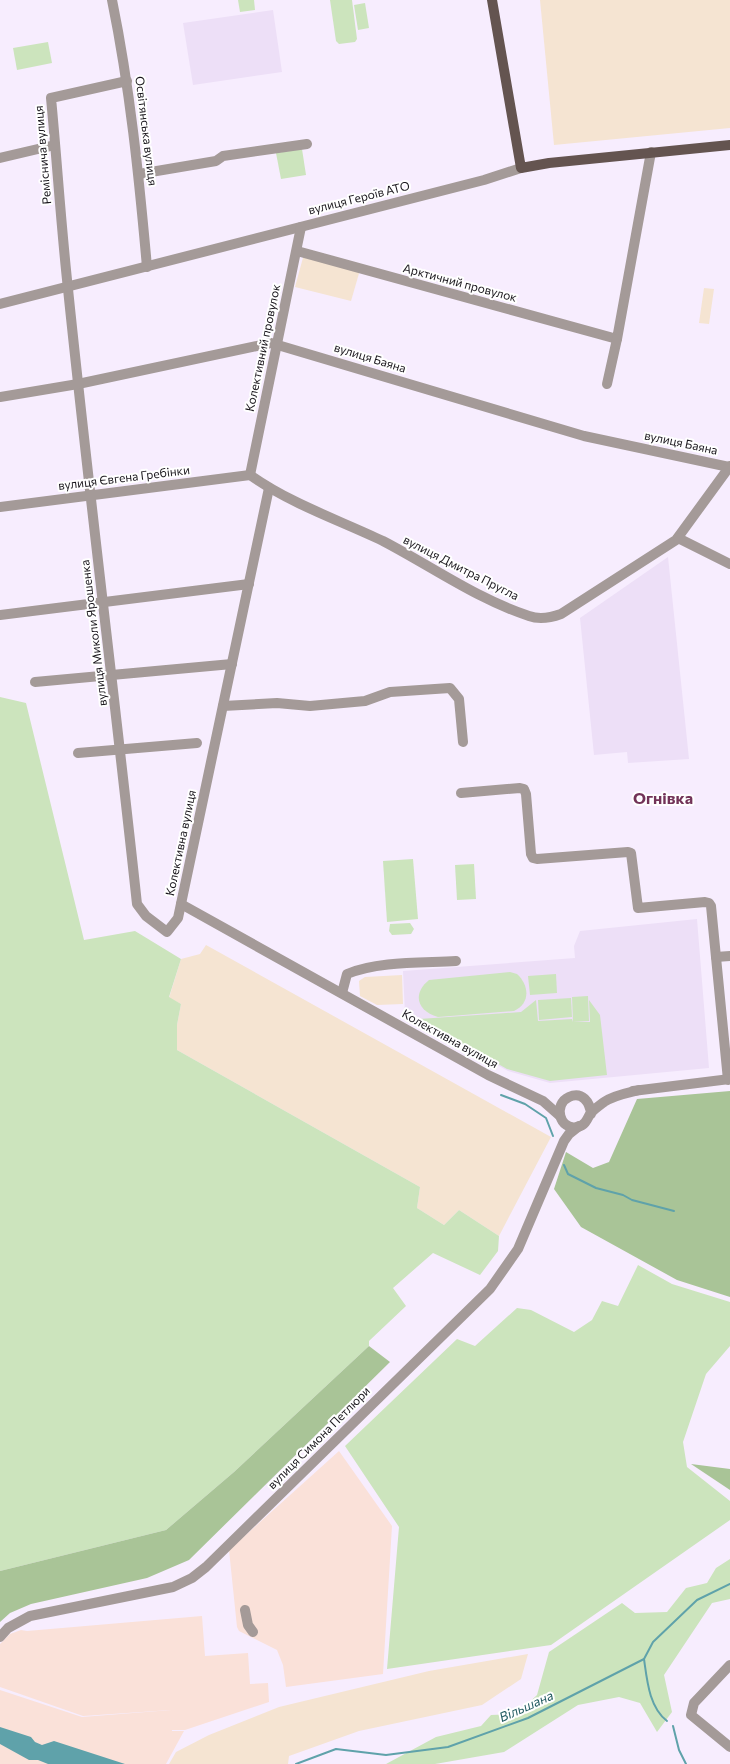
<svg xmlns="http://www.w3.org/2000/svg" width="730" height="1764" font-family="Commissioner,sans-serif">
	<style>
		.built { fill: #eddff7 }
		.industrial { fill: #f5e4d2 }
		.medical { fill: #fae1d9 }
		.green { fill: #cce4bd }
		.forest { fill: #a9c497 }
		.water { fill: #5fa2aa }
		.lines { fill: none; stroke-linecap: round; stroke-linejoin: round }
		.stream { stroke: #5fa2aa; stroke-width: 2 }
		.minor { stroke: #a49a98; stroke-width: 10 }
		.major { stroke: #645450; stroke-width: 10 }
		.labels { text-anchor: middle; stroke-width: 4; stroke-linejoin: round; paint-order: stroke }
		.street-label { font-size: 12px; fill: #1a171d; stroke: #fff }
		.water-label { font-size: 13px; font-style: italic; fill: #215a60; stroke: #fff }
		.district-label { font-size: 16px; font-weight: bold; fill: #723358; stroke: #fff }
	</style>
	<rect width="100%" height="100%" fill="#f7edfe"/>
	<!-- built -->
	<g class="built">
		<polygon points="273,10 282,72 193,85 183,23"/>
		<polygon points="668,557 689,759 628,763 627,752 594,755 580,618"/>
		<polygon points="697,919 709,1068 550,1083 508,1071 405,1014 403,971 575,958 574,946 580,931"/>
	</g>
	<!-- industrial -->
	<g class="industrial">
		<polygon points="540,0 730,0 730,128 554,145"/>
		<polygon points="304,254 360,270 351,301 295,287"/>
		<polygon points="704,288 714,289 709,324 699,323"/>
		<polygon points="206,945 551,1137 499,1236 459,1210 444,1225 417,1208 420,1187 177,1050 177,1025 181,1004 169,998 181,959 200,954"/>
		<polygon points="402,975 403,1004 377,1005 360,996 359,981 365,977"/>
		<polygon points="528,1654 521,1679 482,1705 359,1731 289,1756 288,1764 169,1764 176,1752 209,1735 279,1707 429,1671"/>
	</g>
	<!-- medical -->
	<g class="medical">
		<polygon points="339,1451 392,1526 383,1674 286,1687 283,1665 277,1650 239,1631 237,1627 229,1550"/>
		<polygon points="202,1616 205,1656 248,1653 250,1684 268,1683 269,1702 185,1730 172,1730 172,1725 172,1731 184,1731 166,1764 0,1764 0,1690 82,1717 171,1710 83,1716 0,1687 0,1644 10,1634 21,1630 27,1631"/>
	</g>
	<!-- green -->
	<g class="green">
		<polygon points="238,0 254,0 255,10 240,12"/>
		<polygon points="352,0 357,39 355,42 339,44 336,41 330,0"/>
		<polygon points="365,3 369,28 358,30 354,5"/>
		<polygon points="48,42 52,63 17,70 13,48"/>
		<polygon points="302,149 306,175 281,179 276,153"/>
		<polygon points="0,697 26,703 84,940 135,931 181,959 169,997 181,1004 177,1025 177,1050 420,1187 417,1208 444,1225 459,1210 499,1236 498,1251 480,1275 433,1253 393,1288 406,1306 369,1341 369,1346 234,1472 166,1530 0,1571"/>
		<polygon points="413,859 418,919 387,922 383,861"/>
		<polygon points="474,864 476,899 457,900 455,865"/>
		<polygon points="410,923 414,929 411,934 392,935 389,931 390,924"/>
		<path d="M 510,972 L 517,974 C 529,985 531,1003 514,1011 L 438,1017 C 417,1011 412,994 429,980 Z"/>
		<polygon points="556,974 557,993 530,995 528,976"/>
		<polygon points="588,996 589,1021 573,1022 590,1022 589,1000 600,1015 607,1075 550,1081 507,1069 419,1019 521,1012 536,1000 538,1021 572,1019 573,1022 572,997"/>
		<polygon points="571,998 572,1017 539,1020 538,1000"/>
		<polygon points="638,1265 672,1284 730,1302 730,1346 706,1374 683,1442 687,1467 730,1501 730,1520 551,1645 387,1669 399,1527 345,1446 457,1339 475,1346 517,1308 531,1310 574,1332 592,1320 602,1301 618,1306"/>
		<polygon points="730,1559 730,1599 712,1603 664,1675 672,1712 657,1732 640,1703 619,1697 578,1705 504,1752 435,1764 386,1764 436,1737 481,1726 491,1715 517,1714 537,1695 549,1652 622,1603 635,1613 667,1612 686,1588 707,1583 716,1568"/>
	</g>
	<!-- forest -->
	<g class="forest">
		<polygon points="730,1091 730,1297 677,1280 581,1227 554,1189 566,1152 593,1168 609,1162 637,1099"/>
		<polygon points="369,1346 390,1362 189,1560 147,1578 31,1604 10,1613 0,1622 0,1571 166,1530 234,1472"/>
		<polygon points="691,1464 730,1469 730,1490"/>
	</g>
	<!-- water -->
	<polygon class="water" points="0,1727 31,1737 35,1742 42,1745 54,1741 125,1764 48,1764 38,1760 29,1760 0,1744"/>
	<g class="lines">
		<!-- stream -->
		<g class="stream">
			<polyline points="501,1095 525,1104 546,1118 553,1136"/>
			<polyline points="564,1165 568,1174 596,1188 623,1195 632,1200 674,1211"/>
			<path d="M 644,1659 C 647,1680 649,1707 667,1721"/>
			<polyline points="673,1726 679,1750 686,1764"/>
			<polyline points="296,1764 336,1749 386,1755 448,1747 528,1718 644,1659 653,1642 697,1600 730,1584"/>
		</g>
		<!-- minor -->
		<g class="minor">
			<path d="M 112,0 C 130,88 139,177 147,267"/>
			<path d="M 127,81 L 51,98 C 57,161 61,225 68,289 C 89,494 115,699 137,904 L 146,916 L 167,932 L 178,918 L 269,488"/>
			<polyline points="0,158 55,145"/>
			<polyline points="139,174 216,161 223,156 307,144"/>
			<polyline points="297,251 617,339 651,152"/>
			<polyline points="0,304 484,180 521,168"/>
			<polyline points="607,384 617,339"/>
			<polyline points="0,397 78,384 271,343 584,436 729,467"/>
			<path d="M 250,475 C 291,504 339,520 383,541 C 431,566 477,599 529,616 C 540,620 550,618 561,614 L 676,540 L 730,466"/>
			<polyline points="250,475 301,227"/>
			<polyline points="0,507 250,475"/>
			<polyline points="678,538 730,564"/>
			<polyline points="0,615 249,584"/>
			<polyline points="35,682 232,664"/>
			<polyline points="223,706 277,703 310,706 365,701 390,692 450,688 459,699 463,742"/>
			<polyline points="78,753 197,743"/>
			<polyline points="461,793 520,788 524,789 526,794 531,854 533,858 537,859 628,852 631,853 638,908 705,902 709,903 711,906 728,1080"/>
			<polyline points="181,904 488,1075 543,1101 560,1116"/>
			<polyline points="716,957 730,956"/>
			<path d="M 342,993 L 347,974 C 378,961 422,963 456,961"/>
			<polyline points="633,1091 730,1079"/>
			<path d="M 591,1114 C 590,1102 582,1091 569,1097 C 553,1104 559,1131 578,1127 C 585,1125 587,1120 590,1114 C 593,1110 600,1105 604,1102 C 614,1095 627,1093 639,1090"/>
			<polyline points="245,1610 248,1625 253,1632"/>
			<polyline points="0,1637 8,1628 30,1616 173,1587 192,1578 206,1567 490,1289 518,1249 564,1141 569,1134 579,1126"/>
			<polyline points="730,1665 694,1703 691,1715 730,1747"/>
		</g>
		<!-- major -->
		<polyline class="major" points="492,0 521,168 549,163 730,145"/>
	</g>
	<g class="labels">
		<!-- street labels -->
		<g class="street-label">
			<text transform="translate(146 131) rotate(83)" y="4">Освітянська вулиця</text>
			<text transform="translate(43 155) rotate(-95)" y="4">Реміснича вулиця</text>
			<text transform="translate(359 198) rotate(-14)" y="4">вулиця Героїв АТО</text>
			<text transform="translate(460 283) rotate(15)" y="4">Арктичний провулок</text>
			<text transform="translate(263 348) rotate(-78)" y="4">Колективний провулок</text>
			<text transform="translate(370 358) rotate(17)" y="4">вулиця Баяна</text>
			<text transform="translate(681 443) rotate(12)" y="4">вулиця Баяна</text>
			<text transform="translate(124 478) rotate(-7)" y="4">вулиця Євгена Гребінки</text>
			<text transform="translate(461 568) rotate(27)" y="4">вулиця Дмитра Пругла</text>
			<text transform="translate(94 633) rotate(-97)" y="4">вулиця Миколи Ярошенка</text>
			<text transform="translate(181 843) rotate(-78)" y="4">Колективна вулиця</text>
			<text transform="translate(450 1039) rotate(29)" y="4">Колективна вулиця</text>
			<text transform="translate(319 1438) rotate(-45)" y="4">вулиця Симона Петлюри</text>
		</g>
		<!-- water labels -->
		<g class="water-label">
			<text transform="translate(526 1706) rotate(-24)" y="5">Вільшана</text>
		</g>
		<!-- district labels -->
		<g class="district-label">
			<text x="663" y="804">Огнівка</text>
		</g>
	</g>
</svg>
